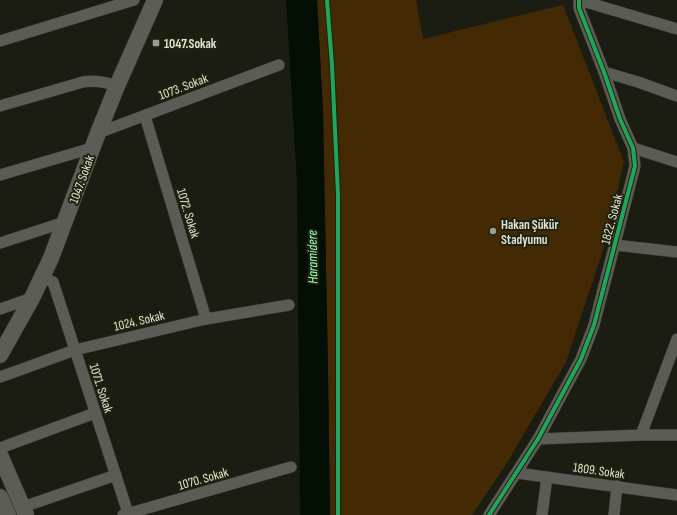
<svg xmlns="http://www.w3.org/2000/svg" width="677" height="515" font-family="'Sofia Sans Condensed',sans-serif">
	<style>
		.green { fill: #442a04 }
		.water { fill: #030e05 }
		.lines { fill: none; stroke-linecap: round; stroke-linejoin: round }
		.street-casing { stroke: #37382e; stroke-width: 12 }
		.secondary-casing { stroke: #37382e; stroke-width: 17 }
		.street { stroke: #5c5b56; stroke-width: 11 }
		.secondary { stroke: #5d5d57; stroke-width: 16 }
		.cycleway-casing { stroke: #20220e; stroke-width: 6 }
		.cycleway { stroke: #20a55d; stroke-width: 4 }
		.poi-dot { fill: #9b9d91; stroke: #20220e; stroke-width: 1.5 }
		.labels { text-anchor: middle; stroke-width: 4; stroke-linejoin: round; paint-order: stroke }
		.poi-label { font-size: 13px; font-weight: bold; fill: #e0e2d5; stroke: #20220e; text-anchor: start }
		.street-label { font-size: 13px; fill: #e0e2d5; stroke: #20220e }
		.water-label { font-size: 14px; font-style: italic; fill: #97fec7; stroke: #20220e }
	</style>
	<rect width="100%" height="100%" fill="#1c1d12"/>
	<!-- green -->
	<polygon class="green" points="317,0 416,0 423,39 563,5 624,162 603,250 566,362 505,466 472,515 330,515 328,371 323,112"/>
	<!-- water -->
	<polygon class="water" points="286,0 317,0 323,112 328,371 330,515 300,515 297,182"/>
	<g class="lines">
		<defs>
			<g id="street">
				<polyline points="579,0 677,29"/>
				<polyline points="0,41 134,0"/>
				<polyline points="604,72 638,82 677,96"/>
				<path d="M 0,106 L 83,82 C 95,80 105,82 117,86"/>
				<polyline points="145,116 206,319"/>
				<polyline points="98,133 279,65"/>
				<polyline points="633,148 677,162"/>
				<polyline points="0,175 92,148"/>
				<polyline points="0,243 65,222"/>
				<polyline points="615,245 677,252"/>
				<polyline points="43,277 53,282 128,513"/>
				<polyline points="0,309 32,298"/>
				<polyline points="0,377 75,350 206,319 289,305"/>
				<polyline points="641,435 677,339"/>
				<polyline points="538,439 641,435 677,435"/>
				<polyline points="0,448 95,413"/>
				<polyline points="517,473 677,495"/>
				<polyline points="23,507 116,475"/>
				<polyline points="123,515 291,467"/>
				<polyline points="489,515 538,439 581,359 594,325 635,166 633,148 620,119 604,72 579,8 579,0"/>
				<polyline points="542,515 547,477"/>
				<polyline points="614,515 617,486"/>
			</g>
			<g id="secondary">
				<polyline points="0,355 32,298 51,258 98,133 117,86 155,0"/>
				<polyline points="0,455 26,515"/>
				<polyline points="0,497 8,515"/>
			</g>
		</defs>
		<!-- street casing -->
		<use href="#street" class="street-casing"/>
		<!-- secondary casing -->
		<use href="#secondary" class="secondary-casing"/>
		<!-- street -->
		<use href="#street" class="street"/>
		<!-- secondary -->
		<use href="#secondary" class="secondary"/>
		<defs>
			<g id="cycleway">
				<polyline points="327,0 332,65 338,195 338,515"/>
				<polyline points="489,515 538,439 581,359 594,325 635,166 633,148 620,119 604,72 579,8 579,0"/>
			</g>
		</defs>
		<!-- cycleway casing -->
		<use href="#cycleway" class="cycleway-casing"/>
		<!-- cycleway -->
		<use href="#cycleway" class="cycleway"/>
	</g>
	<!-- markers -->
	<g class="poi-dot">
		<rect x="152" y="39" width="8" height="8" rx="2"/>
		<circle cx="493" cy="231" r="4"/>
	</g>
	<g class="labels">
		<!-- poi labels -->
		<g class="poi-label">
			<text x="164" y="48">1047.Sokak</text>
			<text x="501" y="229">Hakan Şükür<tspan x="501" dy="15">Stadyumu</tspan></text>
		</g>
		<!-- street labels -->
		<g class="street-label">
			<text transform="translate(183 86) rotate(-21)" y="5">1073. Sokak</text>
			<text transform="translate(81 179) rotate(-70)" y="5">1047. Sokak</text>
			<text transform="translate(189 213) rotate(73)" y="5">1072. Sokak</text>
			<text transform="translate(611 219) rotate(-75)" y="5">1822. Sokak</text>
			<text transform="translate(139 320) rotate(-13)" y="5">1024. Sokak</text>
			<text transform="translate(102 388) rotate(72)" y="5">1071. Sokak</text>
			<text transform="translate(599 470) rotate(8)" y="5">1809. Sokak</text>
			<text transform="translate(203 478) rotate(-16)" y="5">1070. Sokak</text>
		</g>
		<!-- water labels -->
		<g class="water-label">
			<text transform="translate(312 257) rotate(-91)" y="5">Haramidere</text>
		</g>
	</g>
</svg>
